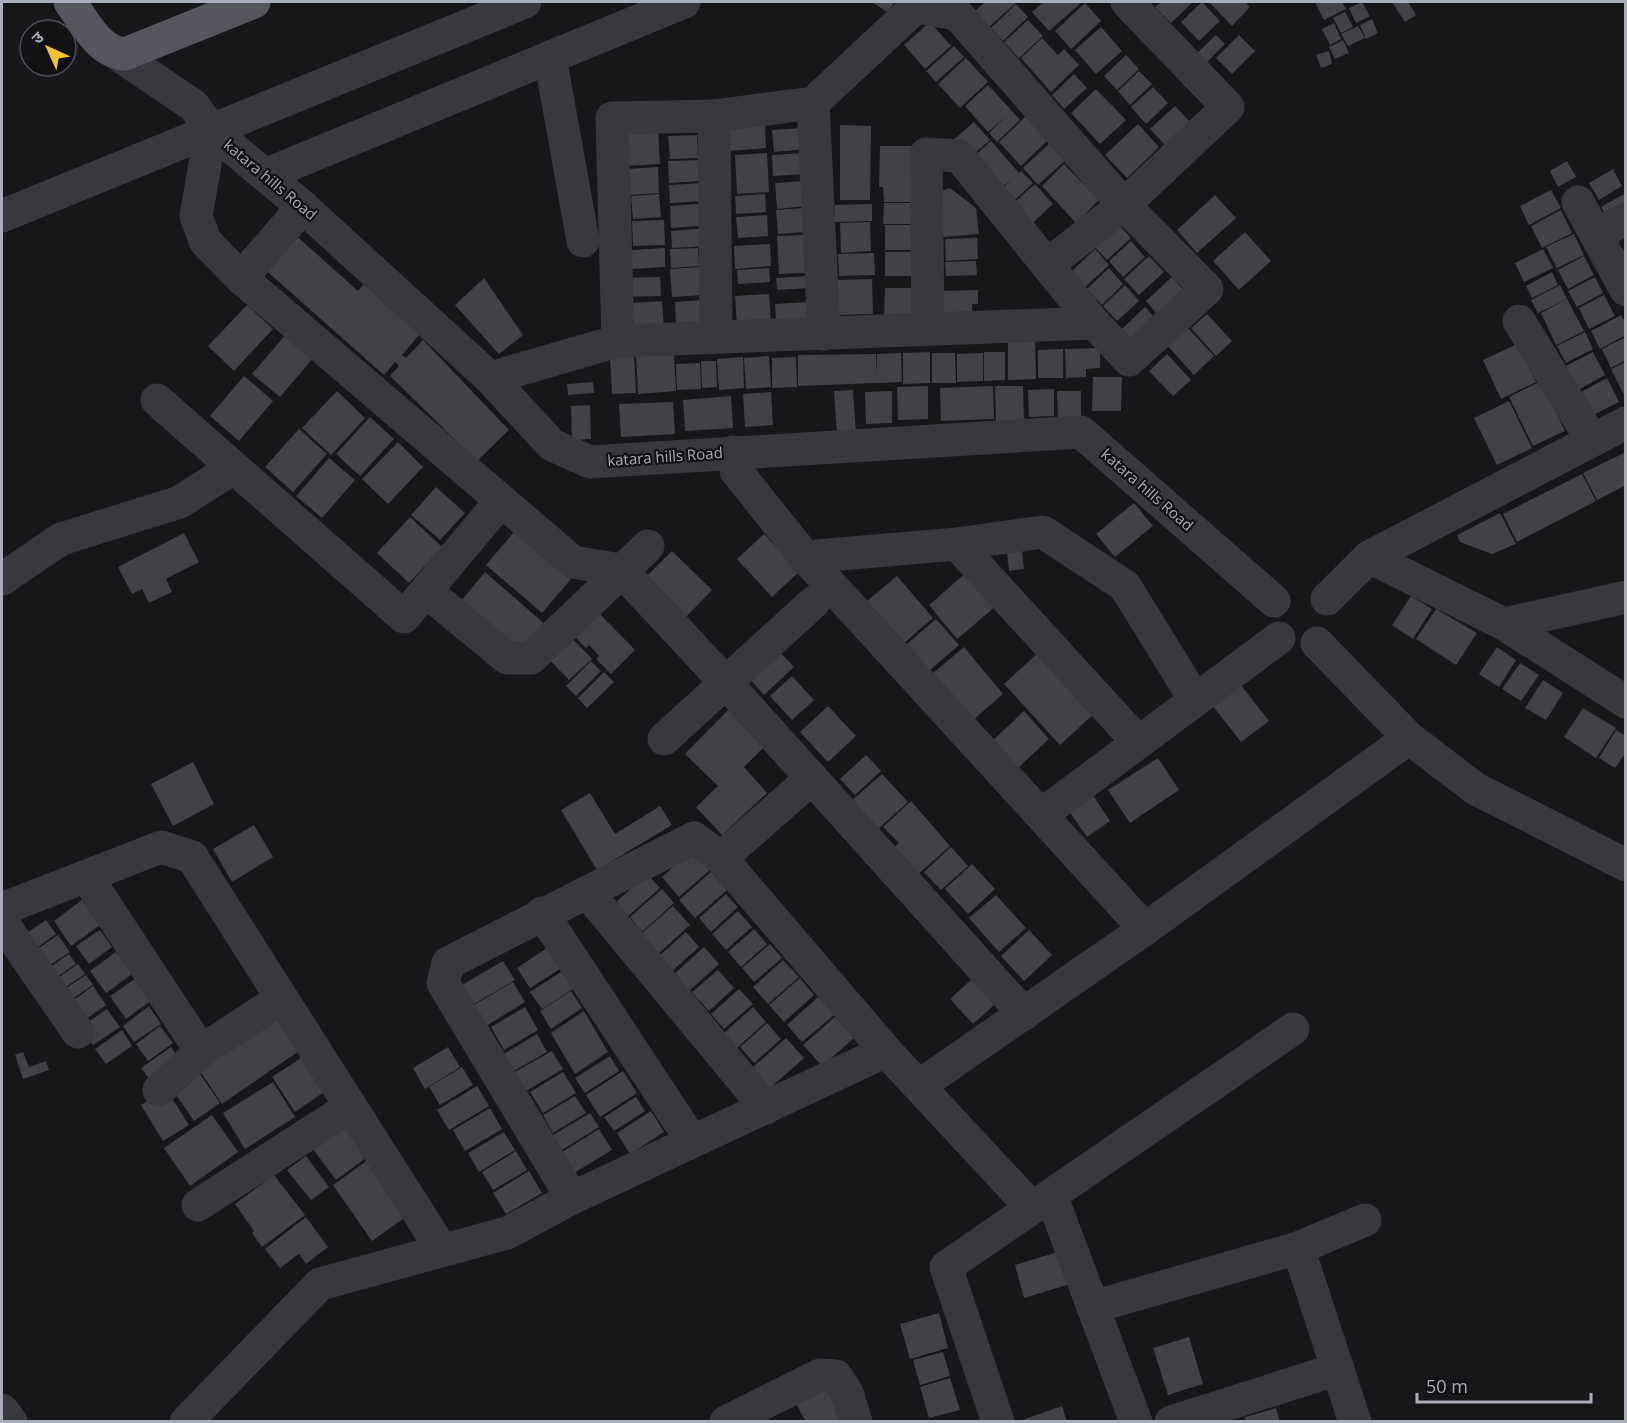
<svg xmlns="http://www.w3.org/2000/svg" width="1627" height="1423" font-family="'Open Sans','Noto Sans Devanagari',sans-serif">
	<style>
		.building { fill: #414146 }
		.lines { fill: none; stroke-linecap: round; stroke-linejoin: round }
		.minor { stroke: #38383e; stroke-width: 33 }
		.major { stroke: #54555d; stroke-width: 33 }
		.labels { text-anchor: middle; stroke-width: 4.5; stroke-linejoin: round; paint-order: stroke }
		.street-label { font-size: 15px; fill: #a9acb9; stroke: #121214 }
	</style>
	<rect width="100%" height="100%" fill="#171719"/>
	<!-- building -->
	<g class="building">
		<polygon points="872,2 895,2 887,12"/>
		<polygon points="985,2 1017,2 989,27 975,11"/>
		<polygon points="1044,2 1082,2 1049,31 1032,12"/>
		<polygon points="1161,2 1193,2 1171,23 1155,7"/>
		<polygon points="1202,2 1220,21 1199,41 1181,22"/>
		<polygon points="1209,2 1245,2 1250,7 1232,26"/>
		<polygon points="1315,2 1342,2 1346,9 1324,20"/>
		<polygon points="1362,2 1370,16 1356,23 1349,8"/>
		<polygon points="1392,2 1408,2 1416,15 1405,22"/>
		<polygon points="1085,3 1101,21 1071,49 1055,31"/>
		<polygon points="1016,4 1028,17 1003,41 991,28"/>
		<polygon points="1345,12 1353,27 1341,33 1333,18"/>
		<polygon points="1372,19 1378,33 1366,39 1360,25"/>
		<polygon points="1028,20 1043,36 1019,58 1004,42"/>
		<polygon points="930,22 951,46 925,69 904,45"/>
		<polygon points="1334,23 1341,39 1330,45 1322,29"/>
		<polygon points="1358,26 1365,38 1348,46 1341,34"/>
		<polygon points="1101,27 1122,51 1096,74 1075,50"/>
		<polygon points="1216,35 1225,44 1199,70 1190,60"/>
		<polygon points="1239,35 1255,51 1232,74 1216,58"/>
		<polygon points="1042,38 1058,55 1064,49 1079,65 1051,92 1021,58"/>
		<polygon points="1343,40 1349,53 1335,59 1329,47"/>
		<polygon points="954,46 964,57 936,82 926,71"/>
		<polygon points="1329,51 1332,64 1321,68 1316,55"/>
		<polygon points="1126,55 1139,69 1117,90 1104,76"/>
		<polygon points="966,58 988,82 960,108 938,84"/>
		<polygon points="1139,71 1152,84 1130,105 1118,91"/>
		<polygon points="1074,74 1087,88 1064,109 1052,95"/>
		<polygon points="988,85 1020,120 997,142 989,133 1006,116 988,132 965,106"/>
		<polygon points="1153,87 1168,103 1146,124 1131,107"/>
		<polygon points="1096,89 1126,120 1100,144 1071,113"/>
		<polygon points="1175,106 1190,122 1165,145 1150,129"/>
		<polygon points="1026,116 1049,139 1021,166 999,142"/>
		<polygon points="974,122 990,140 968,159 952,141"/>
		<polygon points="1138,124 1159,147 1127,178 1105,155"/>
		<polygon points="765,125 766,148 729,151 727,127"/>
		<polygon points="840,125 871,126 870,200 840,200"/>
		<polygon points="806,128 807,149 774,152 772,130"/>
		<polygon points="658,131 660,164 625,166 623,133"/>
		<polygon points="697,135 698,158 670,159 668,136"/>
		<polygon points="1053,140 1069,157 1038,185 1023,168"/>
		<polygon points="991,141 1019,173 1021,171 1033,183 1007,207 996,194 1013,178 996,192 969,161"/>
		<polygon points="880,146 914,146 912,202 884,202 883,187 879,187"/>
		<polygon points="767,153 769,192 737,194 735,155"/>
		<polygon points="805,153 807,174 773,176 772,155"/>
		<polygon points="701,160 702,181 669,183 668,161"/>
		<polygon points="1567,161 1576,177 1558,187 1550,171"/>
		<polygon points="1064,164 1099,200 1076,223 1042,186"/>
		<polygon points="658,167 659,193 629,195 627,169"/>
		<polygon points="1613,169 1622,186 1599,200 1589,183"/>
		<polygon points="805,181 807,206 777,209 775,183"/>
		<polygon points="703,183 704,201 670,203 669,185"/>
		<polygon points="1035,184 1053,204 1027,228 1008,208"/>
		<polygon points="950,188 976,208 979,234 943,237 940,191"/>
		<polygon points="1551,190 1561,208 1529,225 1520,206"/>
		<polygon points="1626,193 1626,217 1611,225 1601,207"/>
		<polygon points="659,194 661,217 633,219 631,196"/>
		<polygon points="765,194 766,212 736,214 735,196"/>
		<polygon points="1215,195 1236,218 1197,253 1177,230"/>
		<polygon points="709,203 711,225 671,228 670,206"/>
		<polygon points="884,203 916,203 916,224 883,224"/>
		<polygon points="872,204 872,221 835,222 835,205"/>
		<polygon points="804,208 806,232 778,234 776,210"/>
		<polygon points="1561,210 1572,233 1542,248 1531,226"/>
		<polygon points="767,215 768,236 738,238 736,217"/>
		<polygon points="664,220 665,245 633,246 632,221"/>
		<polygon points="1115,221 1131,238 1107,260 1091,243"/>
		<polygon points="870,222 871,251 841,253 840,223"/>
		<rect x="885" y="225" width="30" height="25"/>
		<polygon points="709,228 710,246 672,248 671,231"/>
		<polygon points="292,232 358,291 369,278 419,335 402,355 406,358 423,340 509,430 477,461 390,376 399,366 395,362 384,375 261,266"/>
		<polygon points="1245,232 1271,261 1239,290 1213,261"/>
		<polygon points="1574,234 1584,255 1557,268 1546,247"/>
		<polygon points="805,235 807,273 779,274 777,236"/>
		<polygon points="977,238 978,259 946,261 945,239"/>
		<polygon points="1131,241 1145,257 1123,277 1109,261"/>
		<polygon points="770,244 771,266 735,269 734,246"/>
		<polygon points="665,248 665,267 632,269 632,250"/>
		<polygon points="698,248 699,266 671,268 670,249"/>
		<polygon points="1095,249 1109,265 1084,288 1070,273"/>
		<polygon points="1543,249 1553,268 1524,282 1515,263"/>
		<rect x="885" y="252" width="31" height="24"/>
		<polygon points="874,253 875,275 839,276 838,254"/>
		<polygon points="1149,256 1164,272 1139,295 1124,279"/>
		<polygon points="1584,256 1594,275 1568,289 1558,270"/>
		<polygon points="976,261 977,275 946,276 945,262"/>
		<polygon points="701,267 702,295 672,297 670,269"/>
		<polygon points="769,268 770,282 738,284 737,270"/>
		<polygon points="1109,268 1123,284 1102,305 1087,289"/>
		<polygon points="1552,272 1558,285 1532,298 1526,286"/>
		<polygon points="809,276 810,288 777,290 776,278"/>
		<polygon points="660,277 661,296 619,297 618,278"/>
		<polygon points="1172,277 1189,296 1162,320 1146,301"/>
		<polygon points="1595,277 1603,293 1577,307 1568,291"/>
		<polygon points="484,278 523,335 499,354 455,305"/>
		<polygon points="872,279 873,314 836,315 835,280"/>
		<polygon points="1125,285 1139,301 1117,321 1103,306"/>
		<polygon points="1560,285 1567,299 1538,313 1531,300"/>
		<polygon points="885,288 917,288 917,317 884,317"/>
		<polygon points="978,290 978,304 972,304 973,317 945,319 936,291"/>
		<polygon points="769,294 771,323 737,325 735,296"/>
		<polygon points="1604,295 1615,316 1589,329 1579,308"/>
		<polygon points="1567,299 1584,331 1556,345 1541,313"/>
		<polygon points="702,300 703,324 676,326 675,302"/>
		<polygon points="662,301 664,330 633,332 631,303"/>
		<polygon points="808,302 809,319 776,321 775,304"/>
		<polygon points="247,305 273,329 234,371 208,346"/>
		<polygon points="1145,307 1160,324 1137,345 1122,329"/>
		<polygon points="1207,314 1232,341 1216,356 1191,328"/>
		<polygon points="1621,315 1626,324 1626,335 1600,349 1591,331"/>
		<polygon points="1185,325 1214,356 1194,375 1165,343"/>
		<polygon points="1585,332 1593,349 1566,363 1557,346"/>
		<polygon points="286,334 313,358 280,397 252,374"/>
		<polygon points="1008,335 1035,335 1036,379 1008,380"/>
		<polygon points="1626,337 1626,360 1611,368 1602,349"/>
		<polygon points="1517,344 1536,382 1501,399 1483,360"/>
		<polygon points="1100,348 1100,368 1086,369 1086,377 1066,378 1065,349"/>
		<polygon points="1063,349 1063,378 1038,378 1038,350"/>
		<polygon points="930,352 930,383 903,384 903,353"/>
		<polygon points="984,352 1005,352 1005,380 984,381"/>
		<polygon points="1593,352 1605,375 1578,390 1566,366"/>
		<polygon points="901,353 902,382 798,386 798,355 876,354 877,375 877,354"/>
		<polygon points="932,353 955,353 956,383 932,383"/>
		<polygon points="983,353 983,381 957,382 957,354"/>
		<polygon points="674,354 676,391 638,394 636,356"/>
		<polygon points="1167,354 1191,380 1173,396 1149,371"/>
		<polygon points="634,356 636,393 612,394 610,358"/>
		<polygon points="769,356 771,387 746,389 744,358"/>
		<polygon points="743,357 744,388 719,390 717,359"/>
		<polygon points="796,357 797,387 772,388 772,358"/>
		<polygon points="701,361 716,361 717,387 702,388"/>
		<polygon points="1626,362 1626,394 1624,395 1611,369"/>
		<polygon points="700,363 701,389 677,390 676,364"/>
		<polygon points="244,376 273,401 239,441 210,416"/>
		<polygon points="1093,377 1122,377 1121,411 1092,411"/>
		<polygon points="1607,378 1619,402 1591,416 1579,393"/>
		<polygon points="1541,381 1565,431 1533,446 1509,397"/>
		<polygon points="593,382 594,393 568,395 567,384"/>
		<polygon points="928,386 928,419 898,420 897,387"/>
		<polygon points="993,386 994,419 941,421 940,388"/>
		<polygon points="995,386 1023,386 1024,423 996,424"/>
		<polygon points="1054,389 1054,416 1029,417 1028,390"/>
		<polygon points="853,390 856,435 837,436 834,391"/>
		<polygon points="337,391 365,418 331,455 302,428"/>
		<polygon points="892,391 892,423 866,424 865,392"/>
		<polygon points="1057,391 1081,391 1081,418 1058,418"/>
		<polygon points="771,392 773,425 745,427 743,394"/>
		<polygon points="731,396 733,428 685,431 683,400"/>
		<polygon points="1509,401 1532,448 1497,465 1474,418"/>
		<polygon points="673,402 675,434 621,437 619,404"/>
		<polygon points="590,405 591,439 572,440 571,406"/>
		<polygon points="370,417 394,439 360,476 336,454"/>
		<polygon points="299,429 327,454 293,492 265,467"/>
		<polygon points="398,442 423,467 388,504 362,479"/>
		<polygon points="1626,452 1626,485 1597,500 1583,473"/>
		<polygon points="329,458 355,480 322,518 296,496"/>
		<polygon points="1582,474 1596,501 1517,542 1503,514"/>
		<polygon points="436,487 465,513 440,540 411,515"/>
		<polygon points="1134,503 1153,526 1115,557 1096,534"/>
		<polygon points="1500,513 1516,544 1492,554 1460,542 1457,535"/>
		<polygon points="410,517 442,547 409,583 377,553"/>
		<polygon points="515,531 571,579 542,613 486,565"/>
		<polygon points="184,533 199,562 166,579 172,592 149,603 142,589 132,594 118,567"/>
		<polygon points="764,534 799,572 772,597 737,559"/>
		<polygon points="1022,550 1024,569 1009,571 1007,551"/>
		<polygon points="672,551 712,590 686,617 646,577"/>
		<polygon points="485,572 546,625 521,653 461,601"/>
		<polygon points="967,572 996,606 957,639 929,605"/>
		<polygon points="897,576 933,618 903,644 866,602"/>
		<polygon points="1411,596 1432,609 1413,639 1392,625"/>
		<polygon points="595,609 635,650 611,674 596,659 599,656 589,645 586,648 571,633"/>
		<polygon points="1436,609 1477,633 1456,665 1416,639"/>
		<polygon points="936,619 959,645 922,677 900,650"/>
		<polygon points="567,633 592,659 569,680 545,655"/>
		<polygon points="964,647 1003,694 965,727 925,680"/>
		<polygon points="1497,647 1516,660 1499,687 1479,674"/>
		<polygon points="778,650 794,667 764,695 748,677"/>
		<polygon points="1041,650 1097,711 1060,745 1004,684"/>
		<polygon points="591,661 601,671 576,696 566,686"/>
		<polygon points="1520,663 1539,675 1521,701 1502,689"/>
		<polygon points="604,672 614,682 587,708 578,698"/>
		<polygon points="792,676 814,700 792,720 770,696"/>
		<polygon points="1237,680 1269,721 1241,742 1209,701"/>
		<polygon points="1543,680 1563,693 1546,720 1525,708"/>
		<polygon points="828,706 856,736 828,762 800,732"/>
		<polygon points="731,707 768,743 744,767 767,793 722,835 696,807 718,786 685,754"/>
		<polygon points="1583,708 1616,728 1596,758 1564,737"/>
		<polygon points="1024,711 1049,739 1018,768 992,741"/>
		<polygon points="1616,730 1626,736 1626,752 1615,768 1599,758"/>
		<polygon points="866,755 881,771 855,795 840,779"/>
		<polygon points="1158,758 1179,790 1130,823 1108,790"/>
		<polygon points="193,762 214,804 173,826 151,784"/>
		<polygon points="882,774 908,802 876,831 850,802"/>
		<polygon points="1087,786 1110,821 1087,837 1064,804"/>
		<polygon points="590,793 615,834 660,806 672,825 597,870 561,810"/>
		<polygon points="911,801 950,846 917,875 893,848 899,843 883,827"/>
		<polygon points="254,825 273,857 232,882 213,849"/>
		<polygon points="951,847 968,866 941,890 924,872"/>
		<polygon points="692,850 710,870 679,897 662,877"/>
		<polygon points="972,864 995,889 968,914 945,889"/>
		<polygon points="711,872 727,890 695,918 679,900"/>
		<polygon points="647,874 660,888 627,917 615,903"/>
		<polygon points="662,889 674,903 642,932 630,917"/>
		<polygon points="726,894 738,907 711,932 699,918"/>
		<polygon points="996,895 1026,928 999,952 969,918"/>
		<polygon points="82,900 100,925 71,946 54,921"/>
		<polygon points="673,906 690,925 658,954 641,934"/>
		<polygon points="738,911 752,927 726,950 712,934"/>
		<polygon points="46,920 56,934 28,954 18,939"/>
		<polygon points="754,929 767,944 741,967 728,952"/>
		<polygon points="100,930 112,947 89,964 76,946"/>
		<polygon points="1029,930 1052,955 1024,981 1001,956"/>
		<polygon points="686,932 699,947 672,971 659,956"/>
		<polygon points="58,935 70,952 41,971 30,954"/>
		<polygon points="770,944 782,958 754,982 742,968"/>
		<polygon points="704,947 719,964 688,992 673,975"/>
		<polygon points="547,948 560,969 530,988 517,968"/>
		<polygon points="116,952 132,974 106,993 90,971"/>
		<polygon points="69,954 76,964 51,981 44,971"/>
		<polygon points="783,960 799,977 768,1004 753,987"/>
		<polygon points="503,961 515,980 474,1004 462,985"/>
		<polygon points="78,964 85,974 58,992 52,982"/>
		<polygon points="718,970 734,988 709,1011 692,992"/>
		<polygon points="561,972 573,989 542,1009 530,992"/>
		<polygon points="142,974 157,996 126,1019 110,996"/>
		<polygon points="86,975 93,985 66,1003 59,993"/>
		<polygon points="800,978 814,995 784,1022 769,1005"/>
		<polygon points="973,978 996,1003 973,1024 950,999"/>
		<polygon points="513,982 525,1002 486,1026 474,1005"/>
		<polygon points="93,986 106,1005 79,1024 67,1005"/>
		<polygon points="739,989 753,1004 724,1029 711,1014"/>
		<polygon points="571,991 582,1008 551,1029 540,1011"/>
		<polygon points="818,997 834,1015 802,1042 787,1025"/>
		<polygon points="149,1006 161,1024 134,1042 123,1026"/>
		<polygon points="525,1007 538,1030 504,1050 491,1027"/>
		<polygon points="753,1007 766,1022 737,1048 724,1033"/>
		<polygon points="107,1009 120,1027 93,1045 81,1027"/>
		<polygon points="584,1011 608,1052 575,1074 551,1033"/>
		<polygon points="835,1017 854,1038 822,1066 803,1045"/>
		<polygon points="277,1018 299,1051 222,1104 200,1071"/>
		<polygon points="767,1023 781,1039 754,1063 740,1047"/>
		<polygon points="160,1026 173,1043 148,1061 136,1044"/>
		<polygon points="122,1030 132,1046 106,1064 95,1049"/>
		<polygon points="537,1034 547,1052 514,1071 504,1054"/>
		<polygon points="786,1038 804,1058 770,1088 752,1068"/>
		<polygon points="171,1047 183,1063 153,1084 141,1068"/>
		<polygon points="448,1047 460,1067 425,1089 413,1068"/>
		<polygon points="552,1051 563,1069 526,1091 515,1072"/>
		<polygon points="23,1052 29,1067 46,1061 49,1070 23,1079 15,1055"/>
		<polygon points="304,1056 327,1090 295,1112 272,1077"/>
		<polygon points="610,1056 619,1071 585,1093 575,1078"/>
		<polygon points="194,1065 220,1103 194,1121 168,1083"/>
		<polygon points="462,1067 473,1085 440,1105 429,1087"/>
		<polygon points="623,1071 637,1093 600,1117 586,1095"/>
		<polygon points="563,1072 576,1093 543,1113 530,1092"/>
		<polygon points="273,1082 295,1117 245,1149 223,1113"/>
		<polygon points="477,1086 489,1106 449,1130 437,1110"/>
		<polygon points="166,1089 189,1125 163,1141 141,1105"/>
		<polygon points="575,1096 586,1113 553,1133 543,1115"/>
		<polygon points="636,1097 645,1111 614,1131 604,1117"/>
		<polygon points="490,1108 502,1129 465,1151 453,1130"/>
		<polygon points="651,1111 664,1132 630,1154 617,1133"/>
		<polygon points="590,1113 599,1127 562,1150 553,1135"/>
		<polygon points="212,1115 238,1152 190,1186 164,1148"/>
		<polygon points="340,1122 367,1157 336,1180 310,1145"/>
		<polygon points="599,1129 612,1150 574,1173 562,1152"/>
		<polygon points="504,1132 515,1150 479,1172 468,1153"/>
		<polygon points="516,1151 527,1170 493,1190 482,1172"/>
		<polygon points="306,1156 329,1187 311,1200 287,1170"/>
		<polygon points="368,1160 407,1216 372,1241 333,1185"/>
		<polygon points="529,1171 542,1193 506,1214 493,1193"/>
		<polygon points="274,1175 305,1215 262,1247 252,1233 254,1231 235,1204"/>
		<polygon points="306,1217 328,1247 306,1264 299,1254 280,1268 265,1249"/>
		<polygon points="1061,1251 1070,1284 1024,1298 1015,1265"/>
		<polygon points="939,1313 948,1348 910,1359 900,1324"/>
		<polygon points="1189,1337 1203,1384 1168,1395 1153,1348"/>
		<polygon points="943,1352 950,1376 920,1385 913,1360"/>
		<polygon points="950,1378 960,1410 929,1418 920,1387"/>
		<polygon points="825,1386 844,1422 806,1422 795,1402"/>
		<polygon points="1062,1406 1067,1422 1019,1422 1019,1421"/>
		<polygon points="1276,1408 1280,1422 1246,1422 1245,1417"/>
	</g>
	<g class="lines">
		<!-- minor -->
		<g class="minor">
			<polyline points="116,53 194,106 211,130 303,207 490,378 552,445 590,462 1081,432 1274,601"/>
			<polyline points="550,57 583,241"/>
			<polyline points="813,103 824,334"/>
			<polyline points="714,116 716,336"/>
			<polyline points="211,130 196,216 205,241 241,278 573,562 621,570 726,683 1024,1014"/>
			<polyline points="265,175 684,2"/>
			<polyline points="1578,202 1626,290"/>
			<polyline points="2,216 525,2"/>
			<polyline points="1596,234 1626,219"/>
			<polyline points="1047,265 1124,205 1228,107 1127,2"/>
			<polyline points="241,278 303,207"/>
			<polyline points="1519,321 1592,440"/>
			<polyline points="618,341 612,118 714,116 813,103 916,7 957,14 1124,205 1207,289 1129,360 1094,323 959,156 926,154 928,329"/>
			<polyline points="490,378 618,341 1094,323"/>
			<polyline points="157,400 404,617 500,502"/>
			<polyline points="733,452 736,471 805,557 1145,929"/>
			<polyline points="957,544 1137,741"/>
			<polyline points="805,557 957,544 1043,532 1125,586 1194,698"/>
			<polyline points="1369,557 1504,624 1626,702"/>
			<polyline points="2,579 61,539 180,502 233,468"/>
			<polyline points="427,592 507,658 531,658 648,546"/>
			<polyline points="1327,599 1369,557 1626,423"/>
			<polyline points="1504,624 1626,597"/>
			<polyline points="1317,643 1409,738 1476,789 1626,865"/>
			<polyline points="664,739 814,602"/>
			<polyline points="1041,815 1279,638"/>
			<polyline points="721,858 811,779"/>
			<polyline points="87,877 201,1051 281,999"/>
			<polyline points="588,893 766,1108"/>
			<polyline points="2,909 161,847 192,857 442,1250"/>
			<polyline points="542,913 692,1141"/>
			<polyline points="2,922 78,1032"/>
			<polyline points="919,1086 1145,929 1409,738"/>
			<polyline points="159,1090 201,1051"/>
			<polyline points="1051,1195 1136,1422"/>
			<polyline points="572,1198 443,983 448,963 694,838 721,858 886,1051 1032,1208"/>
			<polyline points="198,1205 350,1107"/>
			<polyline points="1298,1248 1355,1422"/>
			<polyline points="1093,1307 1298,1248 1365,1220"/>
			<polyline points="2,1410 11,1422"/>
			<polyline points="186,1422 320,1284 507,1233 572,1198 886,1051"/>
			<polyline points="726,1422 820,1375 836,1376 847,1393 856,1422"/>
			<polyline points="998,1422 946,1267 1293,1029"/>
			<polyline points="1171,1422 1338,1369"/>
		</g>
		<!-- major -->
		<path class="major" d="M 70,2 C 84,21 98,52 125,54 L 254,2"/>
	</g>
	<g class="labels">
		<!-- street labels -->
		<g class="street-label">
			<text transform="translate(270 180) rotate(40)" y="5">katara hills Road</text>
			<text transform="translate(665 457) rotate(-4)" y="5">katara hills Road</text>
			<text transform="translate(1147 490) rotate(41)" y="5">katara hills Road</text>
		</g>
	</g>
	<!-- border -->
	<rect width="1627" height="1423" fill="none" stroke="#a9acb9" stroke-width="6"/>
	<!-- north arrow -->
	<g transform="translate(48 48) rotate(315)"><circle r="28" fill="#121214" stroke="#4e5056" stroke-width="1.5"/>
	<path d="M0-4.5L10 22L0 15L-10 22Z" fill="#f1c537"/>
	<text y="-9" font-size="16" font-weight="bold" text-anchor="middle" fill="#a9acb9">उ</text>
	</g>
	<!-- scale -->
	<path d="M1417 1393v9h174v-9" fill="none" stroke="#a9acb9" stroke-width="3"/>
	<text x="1426" y="1393" font-size="18" fill="#a9acb9" stroke="#121214" stroke-width="4.5" paint-order="stroke">50 m</text>
</svg>
